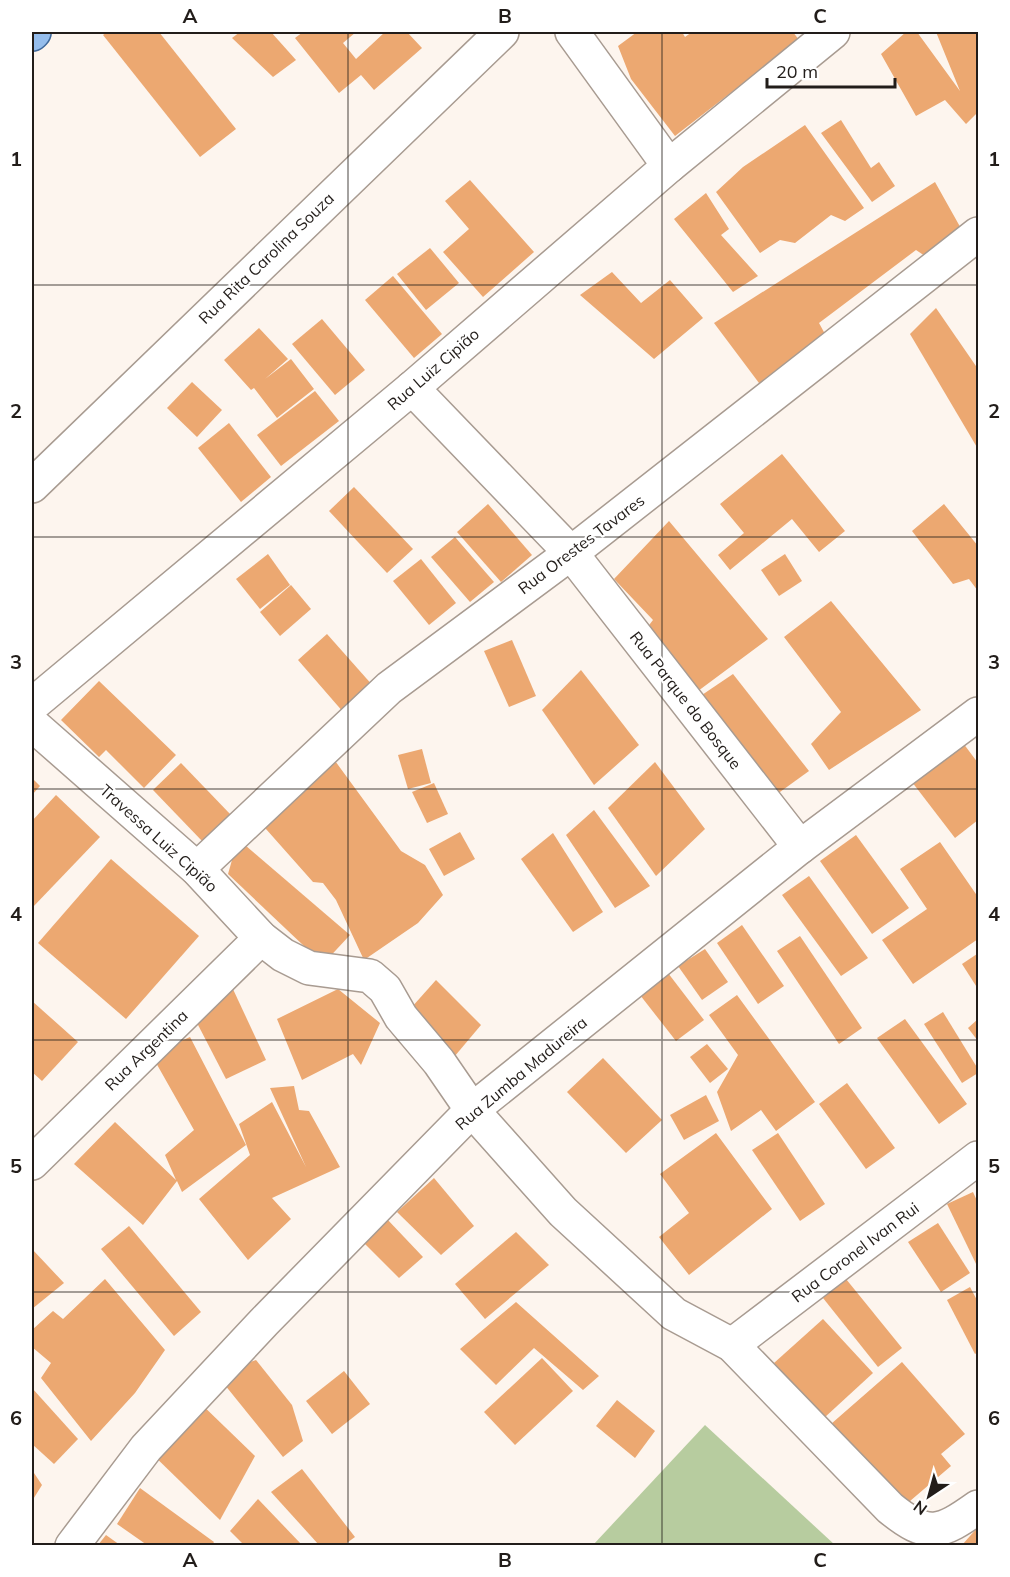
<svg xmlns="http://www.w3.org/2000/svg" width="1010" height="1577" font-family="Mulish,sans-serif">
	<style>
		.green { fill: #b7cc9f }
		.building { fill: #eca871 }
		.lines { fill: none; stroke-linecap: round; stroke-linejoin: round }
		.street-casing { stroke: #a89b91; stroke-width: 36 }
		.primary-casing { stroke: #3f689a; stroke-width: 36 }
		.street { stroke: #fff; stroke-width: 33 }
		.primary { stroke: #95bdec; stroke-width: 33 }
		.grid { fill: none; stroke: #221d1a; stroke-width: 1.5; stroke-opacity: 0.55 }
		.labels { text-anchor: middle; stroke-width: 4.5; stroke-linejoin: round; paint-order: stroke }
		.street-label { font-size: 16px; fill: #221d1a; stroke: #fff }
		.neatline { fill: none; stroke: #221d1a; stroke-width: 2 }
		.grid-label { font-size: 20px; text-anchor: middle; font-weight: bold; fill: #221d1a }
	</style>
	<rect width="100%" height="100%" fill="#fdf5ee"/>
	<!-- green -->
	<polygon class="green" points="705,1425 835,1545 593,1545"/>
	<!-- building -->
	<g class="building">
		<polygon points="107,32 159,32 236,129 200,157 103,35"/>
		<polygon points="240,32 271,32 296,60 273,77 232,38"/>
		<polygon points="303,32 356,32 343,43 356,59 385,32 407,32 422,48 374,90 361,75 339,93 295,38"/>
		<polygon points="637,32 682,32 685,37 692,32 793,32 799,40 675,136 631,79 618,46"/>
		<polygon points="906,32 917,32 960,91 936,32 978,32 978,112 966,124 945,100 916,116 881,54"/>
		<polygon points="841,120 871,168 879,162 895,186 872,202 821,133"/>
		<polygon points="805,125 864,208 845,221 831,215 795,243 780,240 760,253 716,192 743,167"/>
		<polygon points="470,180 534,252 483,297 443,252 469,229 445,201"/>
		<polygon points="935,182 963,232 931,260 916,250 819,323 825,334 762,387 714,323"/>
		<polygon points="706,193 729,229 721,235 758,276 733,292 674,219"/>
		<polygon points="430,248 459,283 426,310 397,274"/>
		<polygon points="612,272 641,303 670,280 703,318 654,359 580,295"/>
		<polygon points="393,276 442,334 414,358 365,300"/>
		<polygon points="936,308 978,369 978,449 910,334"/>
		<polygon points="322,319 365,370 335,395 292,344"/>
		<polygon points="259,328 288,359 265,379 291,359 314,389 277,418 254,388 251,390 224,360"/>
		<polygon points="192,382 222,410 197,437 167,408"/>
		<polygon points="315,391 339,421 281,466 257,435"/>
		<polygon points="229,423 271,477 241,502 198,448"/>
		<polygon points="782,454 845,531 819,552 792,519 730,570 718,555 744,533 720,504"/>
		<polygon points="354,487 413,549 387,573 329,511"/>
		<polygon points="488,504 532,555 501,582 457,532"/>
		<polygon points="944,504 978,546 978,591 969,579 953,584 912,531"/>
		<polygon points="669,521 768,639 694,694 643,633 653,620 614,579"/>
		<polygon points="455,537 494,582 470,602 431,557"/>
		<polygon points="268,554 290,585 260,609 236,579"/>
		<polygon points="785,554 802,581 779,596 761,570"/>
		<polygon points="421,559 456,603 429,625 393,581"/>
		<polygon points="291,585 311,609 280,636 260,612"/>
		<polygon points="831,601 921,710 829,770 811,744 841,712 784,637"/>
		<polygon points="327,634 374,687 344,713 298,660"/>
		<polygon points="512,640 536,696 509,707 484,651"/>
		<polygon points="581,670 639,745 594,785 542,710"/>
		<polygon points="733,674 809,771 773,797 696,699"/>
		<polygon points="99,681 176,755 144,788 106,750 99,757 61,720"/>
		<polygon points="963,743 978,763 978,820 955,838 912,782"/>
		<polygon points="422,749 431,783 408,789 398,755"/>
		<polygon points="330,754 401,851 425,865 443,895 418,923 364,960 336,900 323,883 313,882 258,820"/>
		<polygon points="655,762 705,829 656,876 608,808"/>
		<polygon points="181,763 231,815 203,842 153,790"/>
		<polygon points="32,778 40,786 32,795"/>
		<polygon points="434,783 448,814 427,823 412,792"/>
		<polygon points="56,795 100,837 32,908 32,821"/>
		<polygon points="594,810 650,886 615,908 566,835"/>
		<polygon points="460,832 475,859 444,876 429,849"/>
		<polygon points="553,833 603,912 573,932 521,859"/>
		<polygon points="856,835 909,908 872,934 820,861"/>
		<polygon points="238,839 350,935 323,964 228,874"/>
		<polygon points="940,842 978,897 978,939 913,984 882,940 927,909 900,869"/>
		<polygon points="111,859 199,936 126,1019 38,943"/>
		<polygon points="809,876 868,958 841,976 782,895"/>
		<polygon points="742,925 784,986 758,1004 717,943"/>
		<polygon points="800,936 862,1028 839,1044 777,951"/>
		<polygon points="705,949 728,982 702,1000 678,966"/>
		<polygon points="977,954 978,956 978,989 962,964"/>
		<polygon points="668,973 704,1020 676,1041 640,995"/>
		<polygon points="436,980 481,1025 449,1063 403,1017"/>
		<polygon points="232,987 266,1060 226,1079 196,1021"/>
		<polygon points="338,989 380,1023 361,1065 353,1054 302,1080 277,1019"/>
		<polygon points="737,995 815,1102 776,1131 761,1110 731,1131 717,1092 738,1055 709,1015"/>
		<polygon points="32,1001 78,1042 42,1081 32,1072"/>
		<polygon points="943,1012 978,1069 978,1073 962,1083 924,1024"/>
		<polygon points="905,1019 967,1104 939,1124 877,1038"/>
		<polygon points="978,1019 978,1041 968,1028"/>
		<polygon points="190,1037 246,1145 182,1192 177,1181 143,1225 74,1164 115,1122 176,1180 165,1155 194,1130 151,1054"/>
		<polygon points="707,1044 728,1069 710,1083 690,1057"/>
		<polygon points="603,1058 662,1120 626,1153 567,1092"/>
		<polygon points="847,1083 895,1148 866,1169 819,1104"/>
		<polygon points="294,1086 299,1110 309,1111 340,1167 272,1198 291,1219 248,1260 199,1199 250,1155 239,1124 272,1102 306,1167 270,1088"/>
		<polygon points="706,1095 719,1121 684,1140 670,1115"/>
		<polygon points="716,1133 772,1209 689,1275 659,1237 689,1213 660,1174"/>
		<polygon points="778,1133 825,1204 800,1221 752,1150"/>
		<polygon points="434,1178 474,1226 441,1255 397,1212"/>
		<polygon points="973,1192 978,1203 978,1268 947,1204"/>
		<polygon points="386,1218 423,1257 399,1278 361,1240"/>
		<polygon points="938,1223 970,1273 941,1292 908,1242"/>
		<polygon points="129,1226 201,1312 174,1336 101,1249"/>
		<polygon points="516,1232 549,1265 485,1319 455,1284"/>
		<polygon points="32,1249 64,1283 32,1309"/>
		<polygon points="105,1279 165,1350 135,1393 91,1441 41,1378 51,1363 32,1347 32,1330 53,1311 63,1319"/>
		<polygon points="846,1279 902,1348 878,1367 823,1298"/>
		<polygon points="970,1287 978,1302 978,1352 975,1354 947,1300"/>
		<polygon points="516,1302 599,1376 583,1390 534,1348 496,1385 460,1349"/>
		<polygon points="823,1319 873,1373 824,1418 774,1363"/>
		<polygon points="542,1358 573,1391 515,1445 484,1412"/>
		<polygon points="256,1360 292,1405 303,1441 283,1457 216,1374"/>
		<polygon points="902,1362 965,1434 941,1454 951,1466 903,1507 831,1424"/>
		<polygon points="344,1371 370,1404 332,1434 306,1401"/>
		<polygon points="32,1388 78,1439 54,1464 32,1444"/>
		<polygon points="195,1398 255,1456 220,1520 146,1448"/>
		<polygon points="617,1400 655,1431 635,1458 596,1426"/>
		<polygon points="302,1469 355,1537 344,1545 319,1545 271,1492"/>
		<polygon points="32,1470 42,1485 32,1501"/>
		<polygon points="140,1488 214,1542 212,1545 147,1545 117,1524"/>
		<polygon points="258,1499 302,1545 244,1545 230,1531"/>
		<polygon points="978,1527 978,1545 962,1545"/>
		<polygon points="106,1535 120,1545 98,1545"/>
	</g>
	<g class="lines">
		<defs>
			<g id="street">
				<polyline points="572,32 669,166"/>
				<polyline points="412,388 571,553 800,847"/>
				<polyline points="32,486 502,32"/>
				<polyline points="32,705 412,388 669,166 833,32"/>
				<path d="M 32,724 L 197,869 L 261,938 L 283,955 L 309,968 L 370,976 L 385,989 L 401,1017 L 439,1062 L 472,1110 L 563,1212 L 674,1314 L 732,1345 L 890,1508 C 928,1539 940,1534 978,1507"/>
				<polyline points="197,869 389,688 571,553 978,234"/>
				<polyline points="32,1163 261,938"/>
				<polyline points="732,1345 978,1158"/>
				<polyline points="72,1546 146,1448 264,1322 472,1110 800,847 978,714"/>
			</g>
			<polyline id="primary" points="32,34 34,32"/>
		</defs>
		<!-- street casing -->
		<use href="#street" class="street-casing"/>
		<!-- primary casing -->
		<use href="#primary" class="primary-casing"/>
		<!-- street -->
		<use href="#street" class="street"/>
		<!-- primary -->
		<use href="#primary" class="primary"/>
	</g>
	<!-- grid -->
	<path class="grid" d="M 348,32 L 348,1546M 662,32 L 662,1546M 32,285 L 978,285M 32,537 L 978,537M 32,789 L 978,789M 32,1040 L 978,1040M 32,1292 L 978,1292"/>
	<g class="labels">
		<!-- street labels -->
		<g class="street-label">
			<text transform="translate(266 258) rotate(-44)" y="6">Rua Rita Carolina Souza</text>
			<text transform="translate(433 369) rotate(-41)" y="6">Rua Luiz Cipião</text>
			<text transform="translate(581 544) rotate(-37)" y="6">Rua Orestes Tavares</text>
			<text transform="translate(686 700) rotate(52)" y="6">Rua Parque do Bosque</text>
			<text transform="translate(159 838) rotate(42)" y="6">Travessa Luiz Cipião</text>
			<text transform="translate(146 1050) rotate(-44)" y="6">Rua Argentina</text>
			<text transform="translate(521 1073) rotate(-40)" y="6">Rua Zumba Madureira</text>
			<text transform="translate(855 1252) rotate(-37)" y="6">Rua Coronel Ivan Rui</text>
		</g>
	</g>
	<!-- border -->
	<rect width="1010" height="1577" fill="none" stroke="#ffffff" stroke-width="66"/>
	<!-- north arrow -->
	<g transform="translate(929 1496) rotate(216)" stroke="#ffffff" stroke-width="4.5" paint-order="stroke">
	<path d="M0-4.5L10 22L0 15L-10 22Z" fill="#221d1a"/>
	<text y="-9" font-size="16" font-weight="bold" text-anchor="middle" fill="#221d1a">N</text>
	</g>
	<!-- scale -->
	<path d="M767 78v9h128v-9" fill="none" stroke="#221d1a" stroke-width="3"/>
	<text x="776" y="78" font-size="18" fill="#221d1a" stroke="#ffffff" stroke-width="4.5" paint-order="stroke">20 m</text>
	<rect x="33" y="33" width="944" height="1511" class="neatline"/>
	<g class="grid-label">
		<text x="190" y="23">A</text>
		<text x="505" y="23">B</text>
		<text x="820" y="23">C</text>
		<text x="16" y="166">1</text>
		<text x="994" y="166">1</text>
		<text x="16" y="418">2</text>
		<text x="994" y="418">2</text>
		<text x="16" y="669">3</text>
		<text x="994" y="669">3</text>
		<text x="16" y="921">4</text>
		<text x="994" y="921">4</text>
		<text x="16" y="1173">5</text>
		<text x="994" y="1173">5</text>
		<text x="16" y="1425">6</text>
		<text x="994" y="1425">6</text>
		<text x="190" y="1567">A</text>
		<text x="505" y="1567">B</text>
		<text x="820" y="1567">C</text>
	</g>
</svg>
